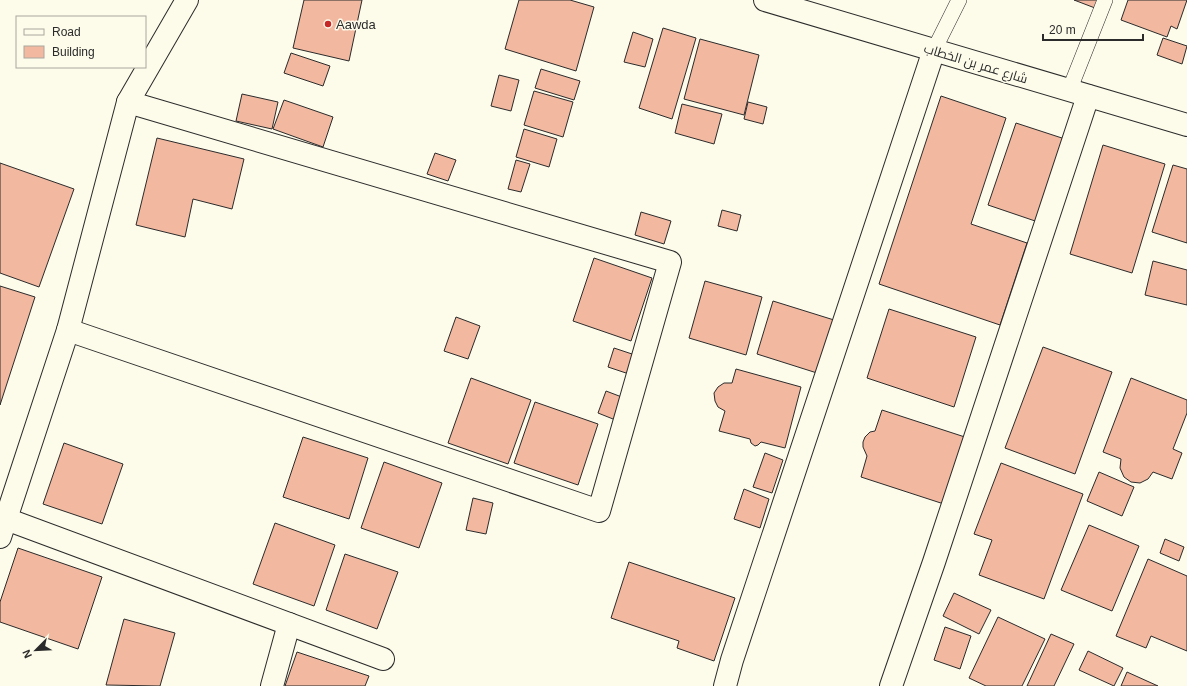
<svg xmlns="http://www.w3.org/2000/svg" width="1187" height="686" font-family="Helvetica,Cairo,sans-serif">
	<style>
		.building { fill: #f2b8a0; stroke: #2b2b2b }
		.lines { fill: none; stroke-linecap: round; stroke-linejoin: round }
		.lane-casing { stroke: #2b2b2b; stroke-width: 16 }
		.street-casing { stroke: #2b2b2b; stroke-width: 24 }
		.secondary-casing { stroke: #2b2b2b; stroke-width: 24 }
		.lane { stroke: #fdfbea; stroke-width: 15 }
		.street { stroke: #fdfbea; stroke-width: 22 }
		.secondary { stroke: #fdfbea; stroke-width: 22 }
		.poi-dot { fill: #c62828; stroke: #fdfbea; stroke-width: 1.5 }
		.labels { text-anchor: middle; stroke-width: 3; stroke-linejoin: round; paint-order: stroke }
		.poi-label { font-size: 13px; fill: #2b2b2b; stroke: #fdfbea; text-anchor: start }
		.street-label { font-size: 13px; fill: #2b2b2b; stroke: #fdfbea }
	</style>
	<rect width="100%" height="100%" fill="#fdfbea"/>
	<!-- building -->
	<g class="building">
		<polygon points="304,0 362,0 349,61 293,48"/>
		<polygon points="519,0 570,0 594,7 576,71 505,49"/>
		<polygon points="1074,0 1098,0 1095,8"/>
		<polygon points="1128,0 1187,0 1177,29 1171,26 1167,37 1121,20"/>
		<polygon points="663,28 696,38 672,119 639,108"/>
		<polygon points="633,32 653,39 645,67 624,62"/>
		<polygon points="1163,38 1187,46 1182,64 1157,55"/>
		<polygon points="700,39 759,55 744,115 684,99"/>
		<polygon points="291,53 330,66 323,86 284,73"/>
		<polygon points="541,69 580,81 574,100 535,88"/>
		<polygon points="499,75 519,80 511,111 491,106"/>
		<polygon points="534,91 573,102 563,137 524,125"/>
		<polygon points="242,94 278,102 272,129 236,121"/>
		<polygon points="941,96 1006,118 971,224 1027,243 1000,325 879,284"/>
		<polygon points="284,100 333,117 323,147 273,129"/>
		<polygon points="748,102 767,107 763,124 744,119"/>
		<polygon points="682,104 722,114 714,144 675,133"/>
		<polygon points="1016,123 1068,140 1041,223 988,205"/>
		<polygon points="524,129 557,139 549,167 516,157"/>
		<polygon points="157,138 244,159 232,209 193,199 185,237 136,225"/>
		<polygon points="1103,145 1165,164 1132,273 1070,254"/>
		<polygon points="435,153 456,160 448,181 427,174"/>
		<polygon points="516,160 530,164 521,192 508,189"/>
		<polygon points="0,163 74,189 39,287 0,273"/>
		<polygon points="1173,165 1187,169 1187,243 1152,232"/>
		<polygon points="722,210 741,215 737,231 718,226"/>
		<polygon points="641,212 671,221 664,244 635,235"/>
		<polygon points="594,258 652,278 631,341 573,321"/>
		<polygon points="1153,261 1187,270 1187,305 1145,295"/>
		<polygon points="705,281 762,297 746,355 689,338"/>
		<polygon points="0,286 35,297 0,405"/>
		<polygon points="773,301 834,320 817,373 757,354"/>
		<polygon points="889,309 976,337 954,407 867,378"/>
		<polygon points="456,317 480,326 468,359 444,351"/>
		<polygon points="1043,347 1112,372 1075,474 1005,448"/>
		<polygon points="614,348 638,356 632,375 608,367"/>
		<polygon points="736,369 801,387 785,448 761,442 758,445 755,446 751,443 750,439 719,431 725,411 718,407 715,401 714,393 718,387 724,383 732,383"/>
		<polygon points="471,378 531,400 508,464 448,443"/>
		<polygon points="1131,378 1187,400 1187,413 1173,449 1182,453 1172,479 1153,472 1148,479 1140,483 1131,482 1124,477 1120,468 1121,459 1103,452"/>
		<polygon points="606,391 627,399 618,421 598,413"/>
		<polygon points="535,402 598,424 578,485 514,463"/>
		<polygon points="882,410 971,439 950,506 861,477 867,456 863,447 863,442 865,437 870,432 875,431"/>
		<polygon points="303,437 368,458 349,519 283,497"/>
		<polygon points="64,443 123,464 102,524 43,504"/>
		<polygon points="765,453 783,460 772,493 753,487"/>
		<polygon points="384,462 442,483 419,548 361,528"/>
		<polygon points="1001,463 1083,494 1044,599 979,575 992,540 974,534"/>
		<polygon points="1099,472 1134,487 1122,516 1087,501"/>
		<polygon points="744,489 769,499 760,528 734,519"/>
		<polygon points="473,498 493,503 486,534 466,530"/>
		<polygon points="275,523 335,545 314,606 253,584"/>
		<polygon points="1089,525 1139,546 1112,611 1061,590"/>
		<polygon points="1165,539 1184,547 1179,561 1160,553"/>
		<polygon points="18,548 102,577 78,649 0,622 0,602"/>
		<polygon points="345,554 398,572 377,629 326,610"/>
		<polygon points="1148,559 1187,576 1187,651 1151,636 1146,648 1116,636"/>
		<polygon points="629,562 735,598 714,661 677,648 679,641 611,618"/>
		<polygon points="954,593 991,610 979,634 943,616"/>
		<polygon points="998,617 1045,639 1022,686 986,686 969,678"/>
		<polygon points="124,619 175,633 160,686 106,685"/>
		<polygon points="945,627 971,636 960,669 934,660"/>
		<polygon points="1051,634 1074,644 1054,686 1027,686"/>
		<polygon points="1088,651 1123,668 1114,686 1079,670"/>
		<polygon points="297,652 369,676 365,686 285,686"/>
		<polygon points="1127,672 1158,686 1121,686"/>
	</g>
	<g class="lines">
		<defs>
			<g id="lane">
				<polyline points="934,50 959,0"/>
				<polyline points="1069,91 1105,0"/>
			</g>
			<g id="street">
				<polyline points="68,330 599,511 670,262 128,102"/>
				<polyline points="6,519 383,659"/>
				<polyline points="0,537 68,330 128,102 187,0"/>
				<polyline points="272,686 289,624"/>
				<polyline points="725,686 732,660 934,50"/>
				<polyline points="891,686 934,562 1088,96"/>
			</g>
			<polyline id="secondary" points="765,0 1187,125"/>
		</defs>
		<!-- lane casing -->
		<use href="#lane" class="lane-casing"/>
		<!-- street casing -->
		<use href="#street" class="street-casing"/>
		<!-- secondary casing -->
		<use href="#secondary" class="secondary-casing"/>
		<!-- lane -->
		<use href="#lane" class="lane"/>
		<!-- street -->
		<use href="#street" class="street"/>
		<!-- secondary -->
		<use href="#secondary" class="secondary"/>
	</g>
	<!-- markers -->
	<circle class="poi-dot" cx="328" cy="24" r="4"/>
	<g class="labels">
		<!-- poi labels -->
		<g class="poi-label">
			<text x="336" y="29">Aawda</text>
		</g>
		<!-- street labels -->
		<g class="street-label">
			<text transform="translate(976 63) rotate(17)" y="5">شارع عمر بن الخطاب</text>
		</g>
	</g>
	<!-- legend -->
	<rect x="16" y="16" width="130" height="52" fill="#fdfbea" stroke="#a9a89e"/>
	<rect x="24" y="29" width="20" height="6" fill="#fdfbea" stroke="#a9a89e"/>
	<text x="52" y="36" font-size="12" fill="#2b2b2b">Road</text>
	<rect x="24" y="46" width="20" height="12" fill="#f2b8a0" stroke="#a9a89e"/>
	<text x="52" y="56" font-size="12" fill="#2b2b2b">Building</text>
	<!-- north arrow -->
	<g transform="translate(36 650) rotate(246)" stroke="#fdfbea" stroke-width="3" paint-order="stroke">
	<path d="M0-3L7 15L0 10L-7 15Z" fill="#2b2b2b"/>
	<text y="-6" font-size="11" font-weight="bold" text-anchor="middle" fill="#2b2b2b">N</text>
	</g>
	<!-- scale -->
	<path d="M1043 34v6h100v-6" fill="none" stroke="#2b2b2b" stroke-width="2"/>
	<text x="1049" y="34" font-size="12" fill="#2b2b2b" stroke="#fdfbea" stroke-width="3" paint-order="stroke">20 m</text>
</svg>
